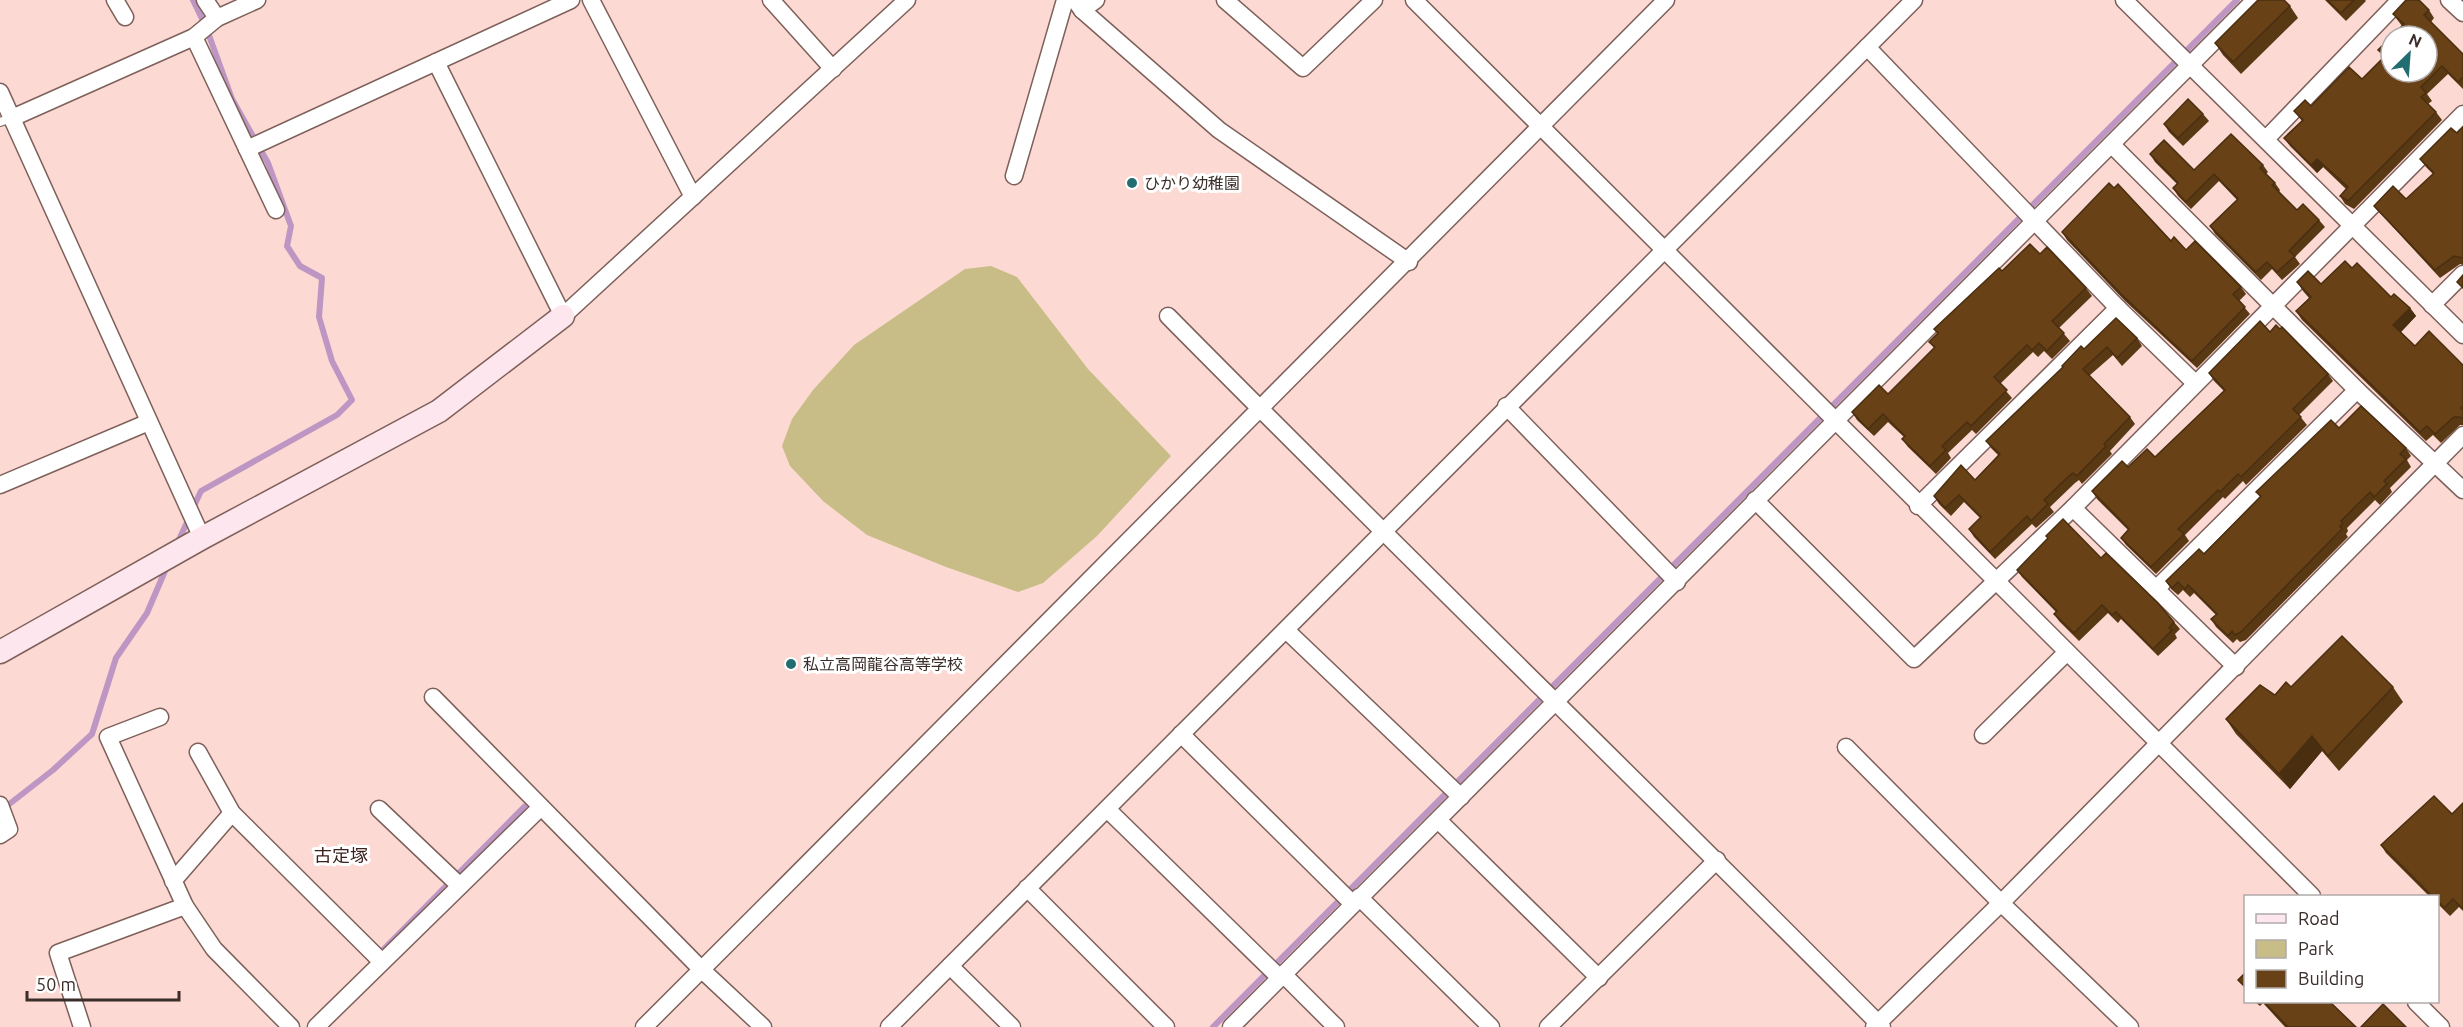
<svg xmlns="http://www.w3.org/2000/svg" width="2463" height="1027" font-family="Ubuntu,'Noto Sans JP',sans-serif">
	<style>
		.green { fill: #c8bd86 }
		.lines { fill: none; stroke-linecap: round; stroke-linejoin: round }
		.stream { stroke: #be96c3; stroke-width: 6 }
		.lane-casing { stroke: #7e605a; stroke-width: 10 }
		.street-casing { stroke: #7e605a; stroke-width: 19 }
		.secondary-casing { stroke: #7e605a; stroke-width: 25 }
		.lane { stroke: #fff; stroke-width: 8 }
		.street { stroke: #fff; stroke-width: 16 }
		.secondary { stroke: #fee6ef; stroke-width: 22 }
		.wall { fill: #593814 }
		.shaded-wall { fill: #492e10 }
		.building { fill: #684117; stroke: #492e10; stroke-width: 1.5 }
		.poi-dot { fill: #226d71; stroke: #fff; stroke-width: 2 }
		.labels { text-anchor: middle; stroke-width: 6; stroke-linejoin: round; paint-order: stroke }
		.poi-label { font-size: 16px; fill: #3a2d2a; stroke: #fff; text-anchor: start }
		.neighbourhood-label { font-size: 18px; fill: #3c221e; stroke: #fff }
	</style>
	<rect width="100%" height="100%" fill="#fcd9d3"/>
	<!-- green -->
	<polygon class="green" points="991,266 1017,277 1088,369 1171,456 1097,536 1043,583 1018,592 946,567 867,535 823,501 790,466 782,446 792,419 813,390 854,345 965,269"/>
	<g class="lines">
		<!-- stream -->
		<g class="stream">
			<polyline points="193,0 206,27 232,99 268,163 291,226 287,246 300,266 322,278 319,317 332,361 352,400 337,415 201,491 193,508"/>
			<polyline points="177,544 189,518"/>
			<polyline points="3,809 53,770 92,734 116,658 147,613 168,564"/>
			<polyline points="377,956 524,807"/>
			<polyline points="1213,1027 2237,0"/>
		</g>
		<defs>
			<polyline id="lane" points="0,122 12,118"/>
			<g id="street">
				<polyline points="115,0 125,17"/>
				<polyline points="205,0 217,18"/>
				<polyline points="591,0 693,197"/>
				<polyline points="771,0 833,69"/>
				<polyline points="1075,0 1082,10 1219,130 1409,262"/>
				<polyline points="1225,0 1303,68 1374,0"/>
				<polyline points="1414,0 2312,896"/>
				<polyline points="2124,0 2463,335"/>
				<polyline points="2449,0 2463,13"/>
				<polyline points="1082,10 1096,0"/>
				<polyline points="194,37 276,210"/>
				<polyline points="1867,47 2118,308 2195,383"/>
				<polyline points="436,62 563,316 907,0"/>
				<polyline points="0,92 202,538"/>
				<polyline points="12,118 194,37 217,18 257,0"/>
				<polyline points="2266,139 2400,0"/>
				<polyline points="2112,145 2357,390 2463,490"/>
				<polyline points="247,149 571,0"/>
				<polyline points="1014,176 1065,0"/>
				<polyline points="2432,305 2463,274"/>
				<path d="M 1168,316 C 1404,555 1646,789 1882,1027"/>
				<polyline points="1506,406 1677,582"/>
				<polyline points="0,485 149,422"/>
				<polyline points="1755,500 1914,659 2073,508 2463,114"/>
				<polyline points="1918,506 2118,308"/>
				<polyline points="2073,508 2236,667"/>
				<polyline points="2156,589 2357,390"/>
				<polyline points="1286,630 1461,797"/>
				<polyline points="433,697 702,970 763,1027"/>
				<polyline points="160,717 108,737 185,906 214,949 291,1027"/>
				<polyline points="1181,734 1352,903"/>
				<polyline points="1983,735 2066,653"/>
				<polyline points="1846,747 2001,903 2130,1027"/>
				<polyline points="198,752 232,813 382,962"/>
				<polyline points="0,805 9,829 0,835"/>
				<polyline points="379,809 460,886"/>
				<polyline points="1107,809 1280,978"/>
				<polyline points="1438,820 1599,978"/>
				<polyline points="173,881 232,813"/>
				<polyline points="1027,888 1166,1027"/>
				<polyline points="1359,897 1491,1027"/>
				<polyline points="950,966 1012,1027"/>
				<polyline points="1283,974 1336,1027"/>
				<polyline points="2416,1002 2441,1027"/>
				<polyline points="82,1027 58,953 185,906"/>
				<polyline points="316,1027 541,807"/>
				<path d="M 644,1027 C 986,686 1326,343 1666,0"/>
				<path d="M 889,1027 C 1230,684 1572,342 1914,0"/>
				<polyline points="1231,1027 2255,0"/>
				<polyline points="1548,1027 1717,860"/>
				<polyline points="1874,1027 2001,903 2463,435"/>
			</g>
			<polyline id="secondary" points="0,652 202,538 439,411 563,316"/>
		</defs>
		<!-- lane casing -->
		<use href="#lane" class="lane-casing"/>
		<!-- street casing -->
		<use href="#street" class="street-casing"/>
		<!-- secondary casing -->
		<use href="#secondary" class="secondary-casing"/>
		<!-- lane -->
		<use href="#lane" class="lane"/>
		<!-- street -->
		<use href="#street" class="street"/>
		<!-- secondary -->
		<use href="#secondary" class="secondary"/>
	</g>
	<!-- wall -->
	<g class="wall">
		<polygon points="2325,0 2365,0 2366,1 2346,21"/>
		<polygon points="2290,6 2298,18 2241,74 2223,55 2215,43"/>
		<polygon points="2429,10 2434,18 2431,22 2463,54 2463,89 2448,74 2427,94 2432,101 2428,104 2436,112 2442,120 2354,209 2345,204 2340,196 2346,189 2323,167 2317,173 2290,146 2284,138 2302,121 2294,111 2311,106 2362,79 2384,58 2378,50 2402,26 2393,14"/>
		<polygon points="2203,114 2209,121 2183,146 2169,132 2164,124"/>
		<polygon points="2463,127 2463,265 2460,264 2440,278 2380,213 2374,206 2406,199 2433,174 2426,167 2420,159 2457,133"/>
		<polygon points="2150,154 2194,170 2263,165 2268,172 2266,174 2275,183 2280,190 2279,192 2297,210 2319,220 2325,227 2295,257 2300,264 2282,280 2272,269 2261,280 2215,234 2210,226 2237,200 2219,181 2191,209 2178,196 2173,188 2177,184 2155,162"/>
		<polygon points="2062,232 2171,241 2241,287 2246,294 2239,301 2250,314 2197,368 2125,301 2067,240"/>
		<polygon points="2040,254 2086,288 2092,296 2059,328 2070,341 2052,359 2044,351 2038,357 2033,352 2000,384 2012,398 1976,434 1972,430 1948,453 1951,458 1936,474 1908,447 1902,439 1904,437 1888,422 1874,436 1857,420 1852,412 1888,394 1934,348 1929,342 1938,334 1934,329 2002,271"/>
		<polygon points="2352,268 2391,297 2410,308 2416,316 2401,332 2415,346 2463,365 2463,425 2460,425 2441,443 2433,435 2426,441 2302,320 2296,311 2309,298 2303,291 2297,282 2321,284"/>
		<polygon points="2270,332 2328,374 2333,381 2299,415 2307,425 2246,485 2243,481 2225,499 2223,497 2185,535 2189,541 2156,574 2126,545 2121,538 2128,530 2097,499 2092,491 2128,467 2155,457 2224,391 2214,381 2209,373"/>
		<polygon points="2137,338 2142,346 2122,366 2113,355 2089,376 2130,417 2135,424 2110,451 2112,454 2082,484 2079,480 2075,483 2050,507 2054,512 2036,528 2032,524 1995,559 1974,537 1969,529 1980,518 1964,502 1951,516 1939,504 1934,496 1975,480 1998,455 1991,448 1986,441 2084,349"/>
		<polygon points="2339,428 2406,448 2411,456 2407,460 2411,467 2390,488 2392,492 2380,505 2375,500 2347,528 2348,531 2346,534 2348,537 2246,640 2240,642 2237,639 2233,643 2216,627 2211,619 2216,615 2194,593 2190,597 2183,590 2178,595 2171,589 2166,581 2204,554 2260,497 2256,492"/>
		<polygon points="2101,558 2174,622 2180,629 2175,634 2177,638 2158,656 2121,619 2118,623 2108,613 2079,641 2059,621 2054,614 2056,612 2022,577 2017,570"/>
		<polygon points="2291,687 2393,687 2403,702 2339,771 2322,751 2290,789 2236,734 2226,719"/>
		<polygon points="2463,803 2463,911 2459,907 2450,916 2438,904 2438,897 2430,897 2386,853 2381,845 2452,814"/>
		<polygon points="2255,1002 2330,1002 2356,1027 2285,1027 2263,1003 2260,1006"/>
	</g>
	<!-- shaded-wall -->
	<g class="shaded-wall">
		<polygon points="2317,159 2323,167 2317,173 2311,165"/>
		<polygon points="2410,308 2416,316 2399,334 2393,325"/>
		<polygon points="2312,736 2322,751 2290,789 2279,774"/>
	</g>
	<!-- building -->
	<g class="building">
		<polygon points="2258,0 2284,0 2290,6 2233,62 2215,43"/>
		<polygon points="2327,0 2354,0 2341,13"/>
		<polygon points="2406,0 2419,0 2429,10 2424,15 2463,54 2463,77 2458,82 2442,66 2421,87 2426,93 2421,97 2436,112 2348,201 2340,196 2348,187 2317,159 2311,165 2284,138 2303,120 2294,111 2305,100 2311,106 2349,67 2362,79 2385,56 2378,50 2391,37 2391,72 2427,72 2427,36 2392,36 2404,24 2393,14"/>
		<polygon points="2188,99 2203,114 2178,138 2164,124"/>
		<polygon points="2463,127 2463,258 2454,256 2435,270 2374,206 2393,186 2406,199 2434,173 2420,159 2451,128 2457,133"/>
		<polygon points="2231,134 2263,165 2260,168 2275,183 2272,185 2297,210 2303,204 2319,220 2289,251 2295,256 2277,272 2267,262 2256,272 2210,226 2238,199 2214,174 2186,202 2173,188 2178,183 2150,154 2164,140 2194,170"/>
		<polygon points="2109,183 2114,188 2118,184 2171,241 2174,237 2186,250 2195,241 2241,287 2233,294 2245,307 2192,361 2120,293 2062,232"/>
		<polygon points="2030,244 2040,254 2047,247 2086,288 2052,321 2064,333 2047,351 2039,343 2032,350 2027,345 1994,377 2007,390 1971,426 1967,422 1942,446 1946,450 1930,466 1902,439 1905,436 1883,414 1868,429 1852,412 1879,385 1888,394 1935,347 1929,342 1938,333 1934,329 1999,268 2002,271"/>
		<polygon points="2345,261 2352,268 2357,263 2391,297 2394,294 2410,308 2393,325 2415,346 2429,331 2463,365 2463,406 2461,408 2463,410 2463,419 2460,417 2454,417 2435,434 2427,426 2420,432 2296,311 2311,297 2297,282 2308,271 2321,284"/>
		<polygon points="2463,275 2463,288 2457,282"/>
		<polygon points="2116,318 2137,338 2117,358 2107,347 2083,369 2130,417 2104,444 2106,446 2077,476 2073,473 2070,475 2044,500 2048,504 2031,521 2027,516 1990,552 1969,529 1981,517 1959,495 1945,508 1934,496 1961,465 1975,480 2000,454 1986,441 2063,367 2062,366 2081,346 2084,349"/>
		<polygon points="2260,321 2270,332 2276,325 2280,329 2282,327 2328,374 2293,409 2301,417 2241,477 2238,474 2220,492 2218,490 2178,529 2184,534 2151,567 2121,538 2129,529 2092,491 2122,461 2128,467 2147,449 2155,457 2225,390 2209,373"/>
		<polygon points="2361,406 2406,448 2400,454 2406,459 2384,481 2387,484 2374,497 2370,492 2341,521 2343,523 2340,526 2342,529 2241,632 2235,635 2232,631 2228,636 2211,619 2217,614 2188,585 2185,589 2178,582 2172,588 2166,581 2199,549 2204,554 2261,496 2256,492 2331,420 2339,428"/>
		<polygon points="2063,519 2101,558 2106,553 2158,603 2174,622 2169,628 2172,630 2153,649 2116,612 2112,615 2102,605 2074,633 2054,614 2057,611 2017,570 2048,538 2046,536"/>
		<polygon points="2342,636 2393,687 2328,756 2312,736 2279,774 2226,719 2260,685 2275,695 2286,682 2291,687"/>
		<polygon points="2434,796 2452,814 2463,803 2463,909 2453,899 2444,908 2438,901 2438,897 2433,897 2381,845"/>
		<polygon points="2246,972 2246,988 2238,980"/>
		<polygon points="2264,1002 2330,1002 2356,1027 2288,1027"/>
		<polygon points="2383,1004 2406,1027 2361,1027"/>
	</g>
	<!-- markers -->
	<g class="poi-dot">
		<circle cx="1132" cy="183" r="6"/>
		<circle cx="791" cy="664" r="6"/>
	</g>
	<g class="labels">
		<!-- poi labels -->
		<g class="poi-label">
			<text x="1144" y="189">ひかり幼稚園</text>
			<text x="803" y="670">私立高岡龍谷高等学校</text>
		</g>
		<!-- neighbourhood labels -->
		<g class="neighbourhood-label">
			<text x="341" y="862">古定塚</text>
		</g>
	</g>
	<!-- legend -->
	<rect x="2244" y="895" width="195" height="108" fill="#ffffff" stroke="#b0abaa" stroke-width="1.5"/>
	<rect x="2256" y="914" width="30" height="9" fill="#fee6ef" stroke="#b0abaa" stroke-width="1.5"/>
	<text x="2298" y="925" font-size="18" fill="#3a2d2a">Road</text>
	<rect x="2256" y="940" width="30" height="18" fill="#c8bd86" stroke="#b0abaa" stroke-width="1.5"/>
	<text x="2298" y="955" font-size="18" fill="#3a2d2a">Park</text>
	<rect x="2256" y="970" width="30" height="18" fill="#684117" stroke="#b0abaa" stroke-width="1.5"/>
	<text x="2298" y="985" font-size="18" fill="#3a2d2a">Building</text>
	<!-- north arrow -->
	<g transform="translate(2409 54) rotate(25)"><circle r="28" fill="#ffffff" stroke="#b0abaa" stroke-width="1.5"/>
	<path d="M0-4.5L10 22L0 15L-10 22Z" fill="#226d71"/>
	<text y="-9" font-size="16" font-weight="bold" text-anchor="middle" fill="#3a2d2a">N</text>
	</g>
	<!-- scale -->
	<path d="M27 991v9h152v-9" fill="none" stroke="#3a2d2a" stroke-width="3"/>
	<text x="36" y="991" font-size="18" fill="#3a2d2a" stroke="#ffffff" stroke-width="4.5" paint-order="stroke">50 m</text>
</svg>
